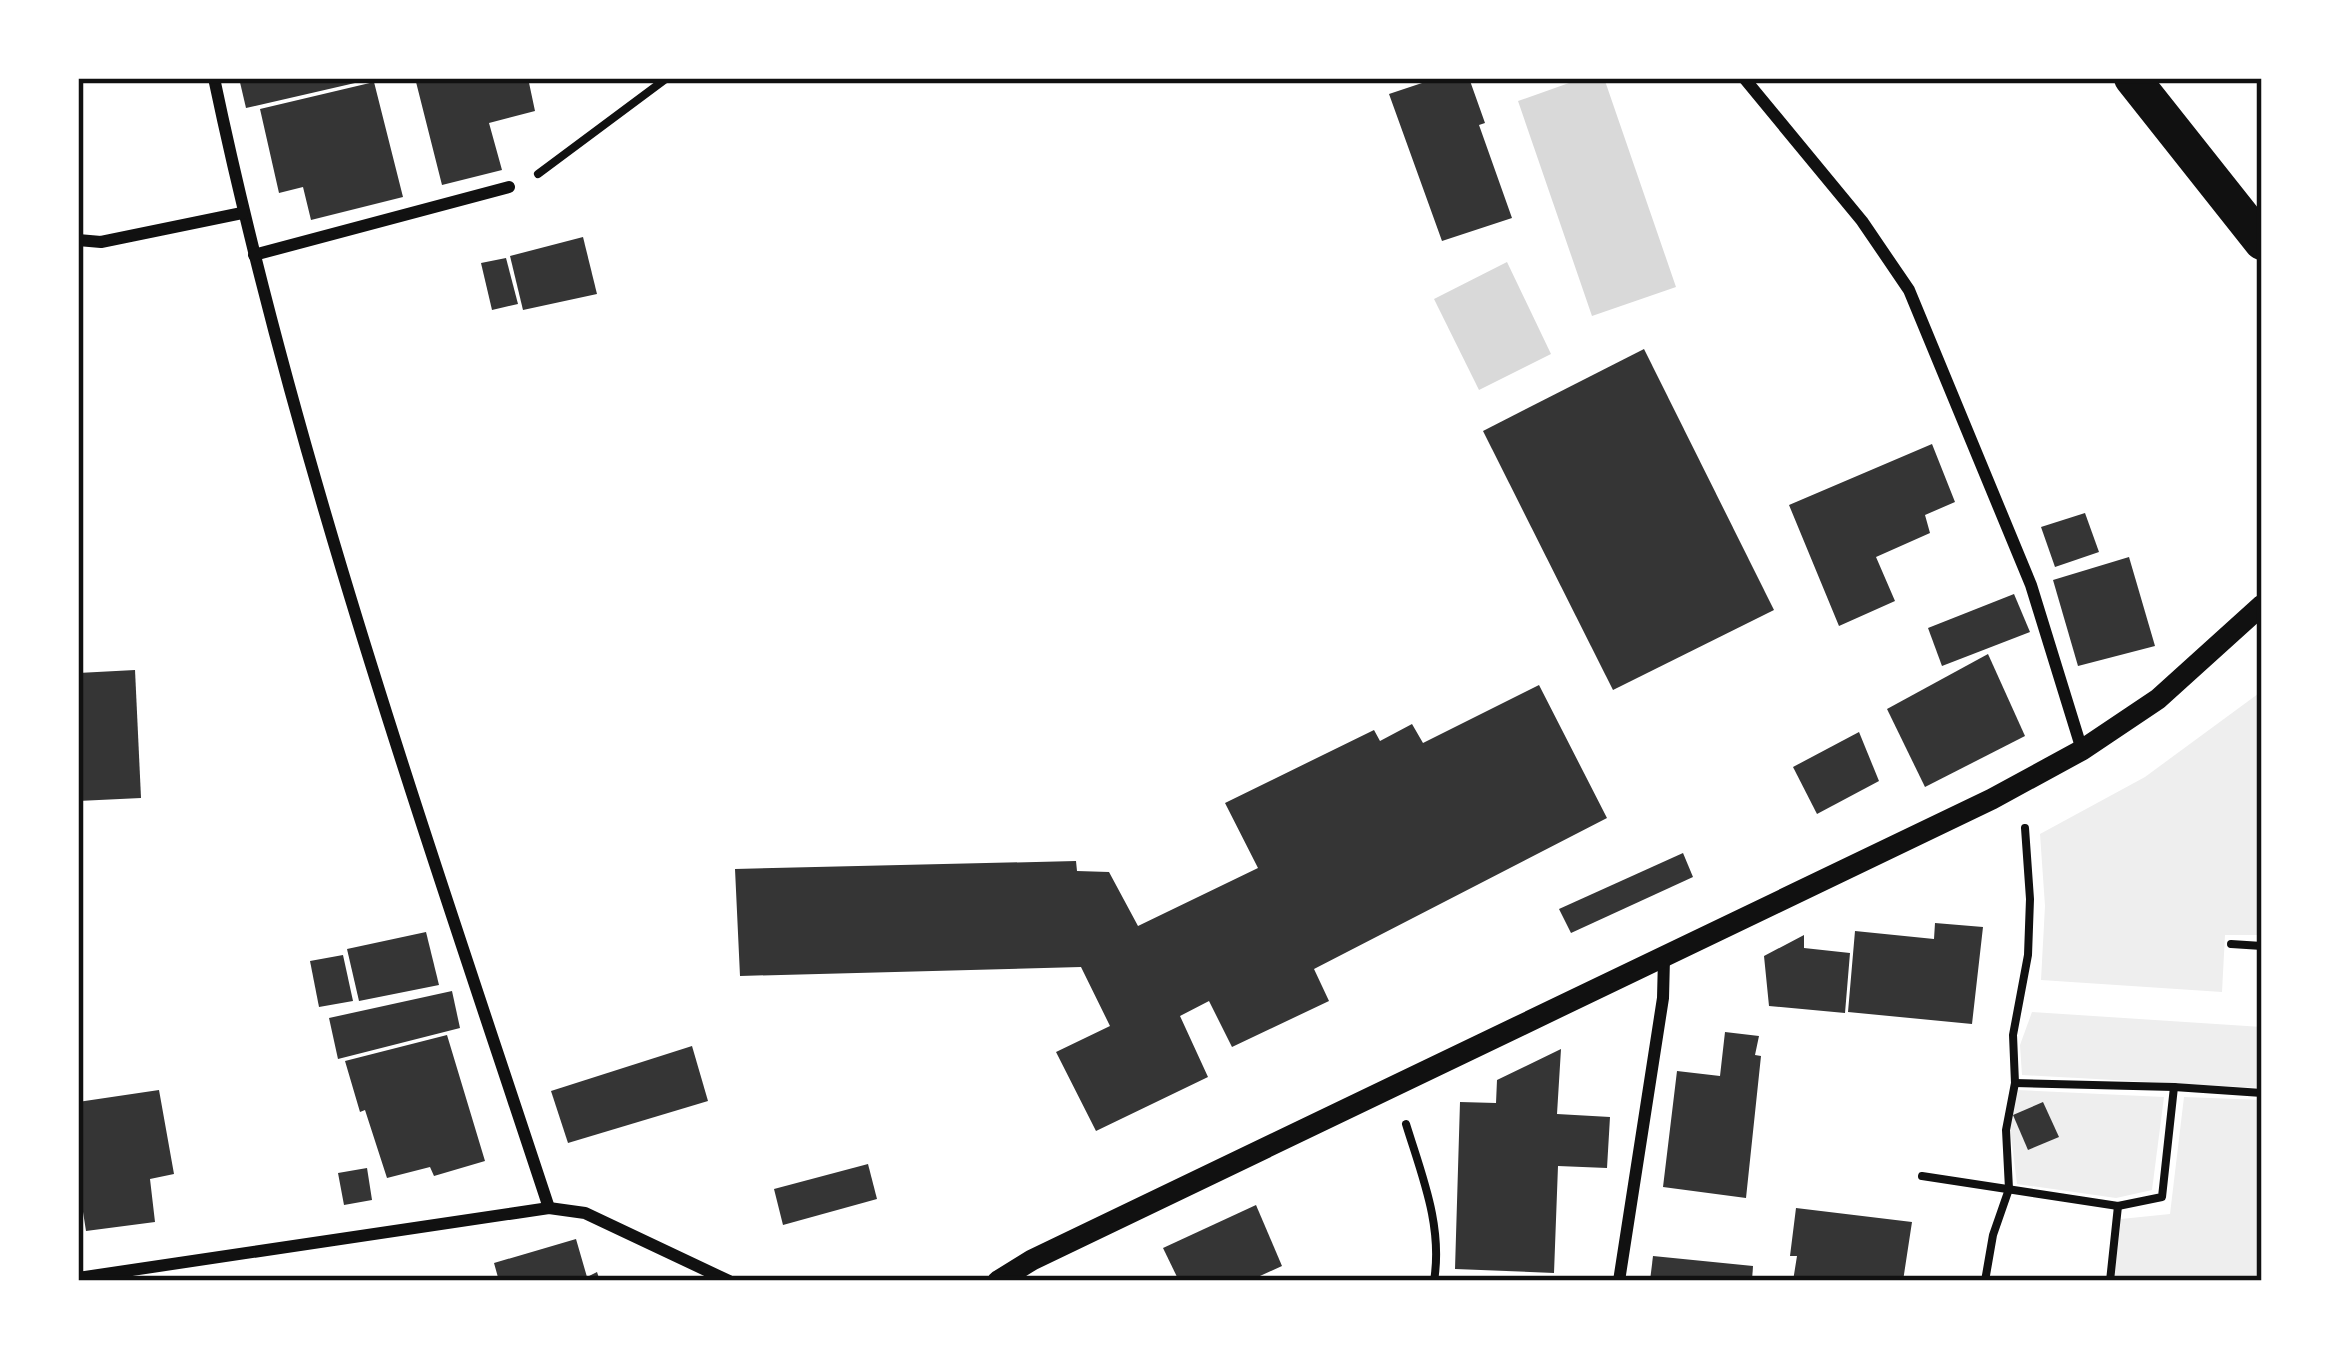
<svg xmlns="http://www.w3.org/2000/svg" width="2340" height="1359" font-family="Rubik,sans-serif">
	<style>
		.green { fill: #eee }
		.water { fill: #d9d9d9 }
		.building { fill: #353535 }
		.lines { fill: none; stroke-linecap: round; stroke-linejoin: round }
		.path { stroke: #111; stroke-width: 8 }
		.minor { stroke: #111; stroke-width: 12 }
		.tertiary { stroke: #111; stroke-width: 21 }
		.motorway { stroke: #111; stroke-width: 36 }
		.neatline { fill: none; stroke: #111; stroke-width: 4.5 }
	</style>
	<rect width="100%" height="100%" fill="#fff"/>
	<!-- green -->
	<g class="green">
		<polygon points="2262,691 2262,931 2258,935 2225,935 2222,992 2041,980 2045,906 2040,834 2145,777"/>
		<polygon points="2032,1012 2262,1027 2260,1088 2022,1075 2020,1045"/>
		<polygon points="2017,1090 2164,1097 2152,1190 2116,1198 2017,1184 2010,1128"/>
		<polygon points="2184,1097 2262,1100 2262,1281 2114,1281 2121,1219 2170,1214"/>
	</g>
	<!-- water -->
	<g class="water">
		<polygon points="1583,78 1604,78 1676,287 1592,316 1518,101"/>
		<polygon points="1507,262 1551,354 1479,390 1434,299"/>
	</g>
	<!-- building -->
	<g class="building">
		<polygon points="239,78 368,78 368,80 246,108"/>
		<polygon points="415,78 528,78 535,111 489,123 502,170 442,185"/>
		<polygon points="1437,78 1469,78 1485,123 1479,125 1512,218 1442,241 1389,94"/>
		<polygon points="374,82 403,197 311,220 303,187 279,193 260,109"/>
		<polygon points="583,237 597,294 523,310 510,256"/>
		<polygon points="506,258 518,304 492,310 481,263"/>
		<polygon points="1644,349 1774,610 1613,690 1483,431"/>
		<polygon points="1932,444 1955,502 1925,515 1930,533 1876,557 1895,601 1839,626 1789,505"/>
		<polygon points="2085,513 2099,552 2055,567 2041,527"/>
		<polygon points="2129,557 2155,646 2078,666 2053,580"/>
		<polygon points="2014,594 2030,632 1942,666 1928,628"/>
		<polygon points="1988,654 2025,736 1925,787 1887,709"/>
		<polygon points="135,670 141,798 78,801 78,673"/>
		<polygon points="1539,685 1607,818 1314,969 1329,1001 1232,1047 1209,1001 1180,1016 1208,1077 1096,1131 1056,1052 1110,1026 1081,967 740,976 735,869 1076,861 1077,871 1109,872 1138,926 1258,868 1225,803 1374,730 1380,741 1412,724 1423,743"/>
		<polygon points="1859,732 1879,781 1817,814 1793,767"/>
		<polygon points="1683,853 1693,877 1571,933 1559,909"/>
		<polygon points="1935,923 1983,927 1972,1024 1848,1012 1855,931 1934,939"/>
		<polygon points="426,932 439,985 359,1001 347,949"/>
		<polygon points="1804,935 1804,948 1850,953 1845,1013 1769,1006 1764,956"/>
		<polygon points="343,955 353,1001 319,1007 310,961"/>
		<polygon points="452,991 460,1028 338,1059 329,1018"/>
		<polygon points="1725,1032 1759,1036 1755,1055 1761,1056 1746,1198 1663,1187 1677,1071 1720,1076"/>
		<polygon points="447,1035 485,1161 434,1176 430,1167 387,1178 365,1110 360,1112 345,1061"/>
		<polygon points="692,1046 708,1101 568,1143 551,1091"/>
		<polygon points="1561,1049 1557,1114 1610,1117 1607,1168 1558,1166 1554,1273 1455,1269 1460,1102 1496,1103 1497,1080"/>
		<polygon points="159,1090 174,1174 150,1179 155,1222 86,1231 78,1180 78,1102"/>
		<polygon points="2043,1102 2059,1137 2028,1150 2013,1115"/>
		<polygon points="868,1164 877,1199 783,1225 774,1189"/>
		<polygon points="367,1168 372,1200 344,1205 338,1173"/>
		<polygon points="1256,1205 1282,1266 1249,1281 1179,1281 1163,1248"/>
		<polygon points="1796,1208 1912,1222 1903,1281 1793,1281 1797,1256 1790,1256"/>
		<polygon points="576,1239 587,1277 597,1272 600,1281 499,1281 494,1263"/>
		<polygon points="1653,1256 1753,1266 1752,1281 1650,1281"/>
	</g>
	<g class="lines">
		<!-- path -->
		<g class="path">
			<polyline points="538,174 667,78"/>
			<polyline points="2231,944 2262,946"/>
			<polyline points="2015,1083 2174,1087 2262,1093"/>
			<path d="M 1406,1124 C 1422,1176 1443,1226 1434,1281"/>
			<polyline points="1922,1176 2118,1206 2162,1197 2174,1087"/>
			<polyline points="1985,1281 1993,1235 2009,1189 2006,1130 2015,1083 2013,1035 2028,955 2030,899 2025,828"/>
			<polyline points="2110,1281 2118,1206"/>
		</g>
		<!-- minor -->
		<g class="minor">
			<path d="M 214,78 C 295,463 426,835 549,1208"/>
			<polyline points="1744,78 1862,221 1909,290 2031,585 2082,750"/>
			<polyline points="78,240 101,242 242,213"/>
			<polyline points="254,255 509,187"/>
			<polyline points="78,1278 549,1208 585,1213 729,1281"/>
			<polyline points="1619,1281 1663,998 1664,958"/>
		</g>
		<!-- tertiary -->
		<polyline class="tertiary" points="998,1281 1032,1260 1992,799 2082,750 2158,699 2262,605"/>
		<!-- motorway -->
		<polyline class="motorway" points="2132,78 2262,242"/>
	</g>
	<!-- border -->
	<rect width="2340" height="1359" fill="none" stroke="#ffffff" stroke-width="162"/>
	<rect x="81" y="81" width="2178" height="1197" class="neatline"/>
</svg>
